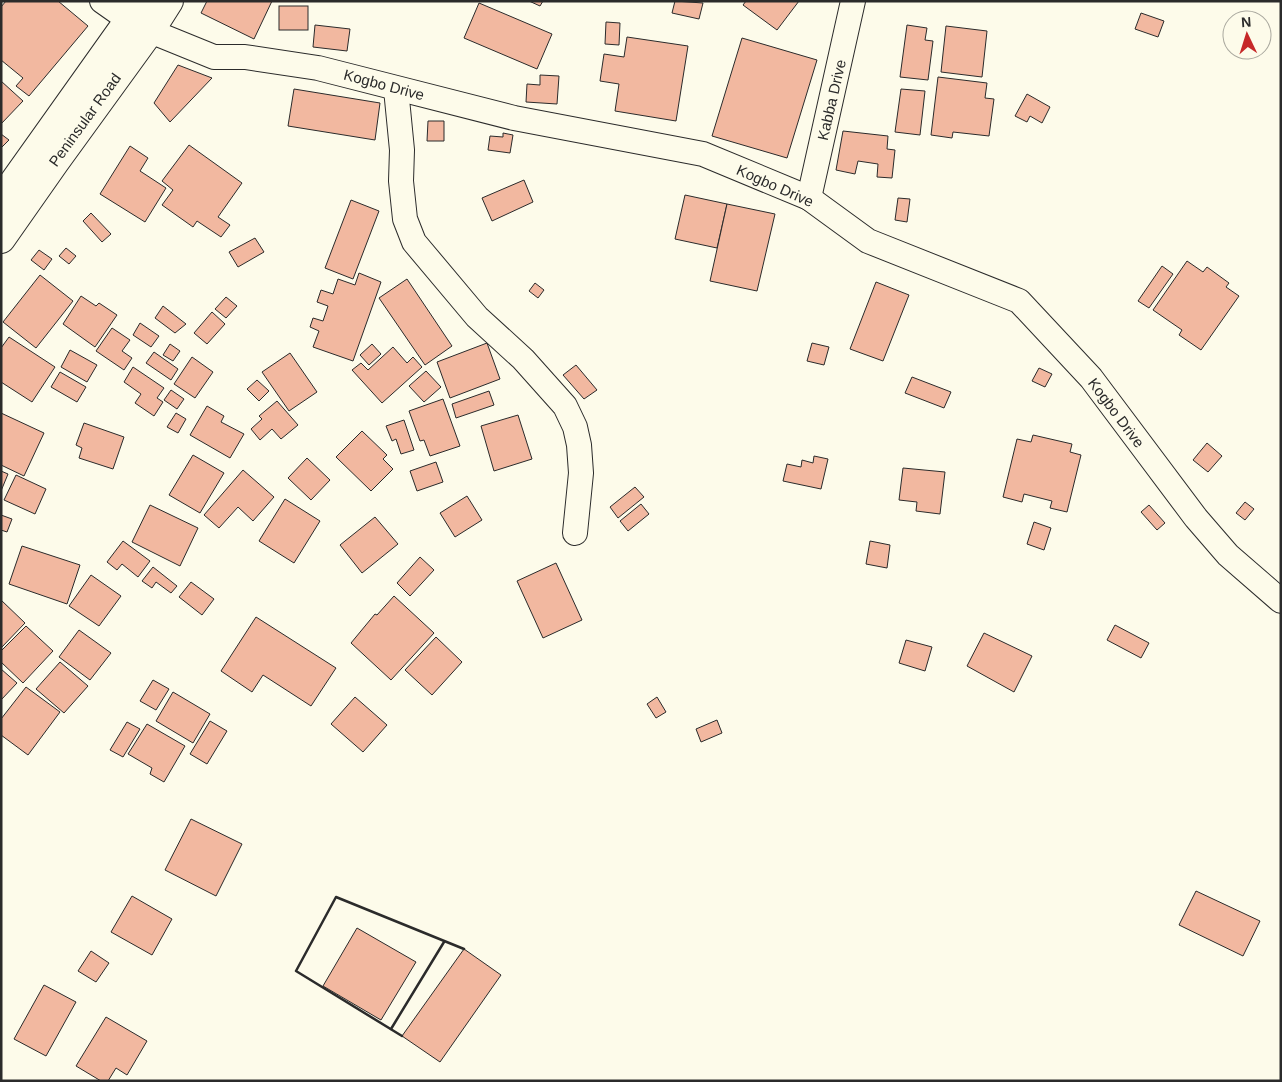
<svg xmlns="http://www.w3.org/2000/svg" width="1282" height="1082" font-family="Helvetica,sans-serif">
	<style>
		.building { fill: #f2b8a0; stroke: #2b2b2b }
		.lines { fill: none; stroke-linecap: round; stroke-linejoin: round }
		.minor-casing { stroke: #2b2b2b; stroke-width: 26 }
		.primary-casing { stroke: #2b2b2b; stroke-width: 30 }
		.minor { stroke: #fdfbea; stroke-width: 24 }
		.primary { stroke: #fdfbea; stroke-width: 28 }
		.wall { stroke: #2b2b2b; stroke-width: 2.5 }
		.labels { text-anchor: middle; stroke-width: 4; stroke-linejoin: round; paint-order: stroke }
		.street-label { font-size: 15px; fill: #2b2b2b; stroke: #fdfbea }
	</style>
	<rect width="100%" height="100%" fill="#fdfbea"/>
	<!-- building -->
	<g class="building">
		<polygon points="6,1 58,1 88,26 29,96 16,86 23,78 1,60 1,7"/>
		<polygon points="207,1 272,1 254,39 201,13"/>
		<polygon points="529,1 543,1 540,6"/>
		<polygon points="675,1 703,3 699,19 672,13"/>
		<polygon points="746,1 799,1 777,30 743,5"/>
		<polygon points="479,3 552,34 537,69 464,38"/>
		<rect x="279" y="6" width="29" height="24"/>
		<polygon points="1141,13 1164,21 1158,37 1135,29"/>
		<polygon points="606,22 620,23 619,45 605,44"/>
		<polygon points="315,25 350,29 347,51 313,47"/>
		<polygon points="907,25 927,28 925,40 933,41 928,80 900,77"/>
		<polygon points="946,26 987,31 982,77 941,72"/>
		<polygon points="627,37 688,46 676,121 615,111 619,84 600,81 604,54 624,57"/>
		<polygon points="742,38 817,60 787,158 712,136"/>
		<polygon points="178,65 212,78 170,122 154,103"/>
		<polygon points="540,75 559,76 557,104 526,102 527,84 540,85"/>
		<polygon points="938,77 987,83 985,98 994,99 989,136 953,132 952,138 931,135"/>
		<polygon points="1,81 23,101 1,124"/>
		<polygon points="294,89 380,103 375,140 288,126"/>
		<polygon points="901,89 925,91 920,135 895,132"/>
		<polygon points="1027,94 1050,107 1042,123 1030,116 1027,122 1015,116"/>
		<polygon points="428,121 444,121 444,141 427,141"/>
		<polygon points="843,131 888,136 887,149 895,150 892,178 877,177 878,164 858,161 855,174 836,170"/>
		<polygon points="503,133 513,135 510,153 488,150 490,136 503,137"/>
		<polygon points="1,134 9,140 1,148"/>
		<polygon points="189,145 242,183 218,217 230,225 221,237 197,221 193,227 162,205 173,190 162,181"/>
		<polygon points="130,146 148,158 140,171 166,188 145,222 100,194"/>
		<polygon points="524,180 533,202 492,221 482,198"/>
		<polygon points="685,195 727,204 717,248 675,239"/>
		<polygon points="898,198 910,199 907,222 895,220"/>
		<polygon points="351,200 379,211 353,279 325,268"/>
		<polygon points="727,204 775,214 757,291 710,281"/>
		<polygon points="91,213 111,234 102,242 83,221"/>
		<polygon points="255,238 264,252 238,267 229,252"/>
		<polygon points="66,248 76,256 69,264 59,256"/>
		<polygon points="39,250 52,259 44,270 31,260"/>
		<polygon points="1187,261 1203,272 1207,267 1229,283 1226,287 1239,296 1201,350 1179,335 1182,330 1153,310"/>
		<polygon points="1162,266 1173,274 1149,308 1138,301"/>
		<polygon points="359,273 381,282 353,361 313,347 319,331 310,327 313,318 323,321 328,306 317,302 321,290 333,294 338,279 355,285"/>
		<polygon points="40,275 73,301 36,348 3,322"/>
		<polygon points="407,279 452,346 425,365 379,298"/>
		<polygon points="876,282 909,295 883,361 850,349"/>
		<polygon points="535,283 544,290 538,298 529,291"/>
		<polygon points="81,296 96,306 99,303 117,315 95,347 63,324"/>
		<polygon points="226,297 237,306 226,318 215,309"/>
		<polygon points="163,306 186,324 175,333 155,318"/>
		<polygon points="212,312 225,324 207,344 194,333"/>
		<polygon points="140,323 159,336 151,347 133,335"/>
		<polygon points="112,328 130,340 122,351 132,358 124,370 96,351"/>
		<polygon points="9,337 55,367 32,402 1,382 1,348"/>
		<polygon points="487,343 500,379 450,398 437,362"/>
		<polygon points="812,343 829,347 824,365 807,361"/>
		<polygon points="170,344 180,351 173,361 163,355"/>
		<polygon points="372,344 381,354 369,365 360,355"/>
		<polygon points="393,347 407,363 413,357 422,367 382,403 352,370 361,363 368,370"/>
		<polygon points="70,350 97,365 87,382 61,367"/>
		<polygon points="154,352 178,369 171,380 146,363"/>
		<polygon points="290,353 317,392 289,411 262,372"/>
		<polygon points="192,357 213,372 195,398 174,384"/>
		<polygon points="576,365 597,390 584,399 563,375"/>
		<polygon points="133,367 164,388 157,398 163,402 154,416 135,403 141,394 124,382"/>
		<polygon points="1039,368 1052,374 1045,387 1032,381"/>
		<polygon points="426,371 441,387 424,402 409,386"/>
		<polygon points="60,372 86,387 77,402 51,387"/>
		<polygon points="912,377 951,392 944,408 905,393"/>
		<polygon points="257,380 269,391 259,401 247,389"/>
		<polygon points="171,390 184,399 177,409 164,400"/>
		<polygon points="489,391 494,405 456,418 452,404"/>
		<polygon points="443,399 460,446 430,456 424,440 420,441 409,411"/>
		<polygon points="277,401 298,425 281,439 272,429 260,440 251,429 262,419 259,416"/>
		<polygon points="207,406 224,416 221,422 244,434 230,458 190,435"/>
		<polygon points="1,413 44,433 24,476 1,465"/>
		<polygon points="176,413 186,419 178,433 167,427"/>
		<polygon points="518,415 532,459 494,471 481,426"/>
		<polygon points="404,420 414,450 401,454 396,439 392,441 386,426"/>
		<polygon points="84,423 124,437 113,469 79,458 82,448 76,445"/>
		<polygon points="362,431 387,455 383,459 393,469 371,491 336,457"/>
		<polygon points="1033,435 1072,444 1070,452 1081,455 1067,512 1050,508 1052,501 1024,494 1022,502 1003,497 1017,439 1031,442"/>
		<polygon points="1207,443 1222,456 1208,472 1193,460"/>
		<polygon points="193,455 224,473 200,513 169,495"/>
		<polygon points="814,456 828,459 821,489 783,481 787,464 801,467 802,460 813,463"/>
		<polygon points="307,458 330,480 311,500 288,478"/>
		<polygon points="436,462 443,482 417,491 410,471"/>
		<polygon points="903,468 945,472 940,514 916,511 917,502 899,500"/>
		<polygon points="243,470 274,497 253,521 238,507 219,528 204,515"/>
		<polygon points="1,471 8,474 1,491"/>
		<polygon points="16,475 46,489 35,514 4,500"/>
		<polygon points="635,487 644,497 618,518 610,507"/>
		<polygon points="467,496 482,520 455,537 440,513"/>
		<polygon points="285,499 320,521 294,563 259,541"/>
		<polygon points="1245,502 1254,509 1245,520 1236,513"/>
		<polygon points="641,504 649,514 628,531 620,521"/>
		<polygon points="150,505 198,528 180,566 132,542"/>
		<polygon points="1149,505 1165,523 1157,530 1141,512"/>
		<polygon points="1,515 12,519 7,532 1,530"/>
		<polygon points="375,517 398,544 362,573 340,545"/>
		<polygon points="1034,522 1051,528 1044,550 1027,544"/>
		<polygon points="123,541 150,561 138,577 122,564 117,570 107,562"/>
		<polygon points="870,541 890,545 887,568 866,564"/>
		<polygon points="22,546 80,565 67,604 9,584"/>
		<polygon points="420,557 434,570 410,596 397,583"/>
		<polygon points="556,563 582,620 543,638 517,581"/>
		<polygon points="153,567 177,586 171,593 156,582 152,588 142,581"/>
		<polygon points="91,575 121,596 99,626 69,606"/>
		<polygon points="191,582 214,599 202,615 179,597"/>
		<polygon points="394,596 434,633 391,680 351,643 375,614 377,615"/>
		<polygon points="1,600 25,623 1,648"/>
		<polygon points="256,617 336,668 311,706 263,675 252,692 221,671"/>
		<polygon points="1115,625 1149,643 1141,658 1107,640"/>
		<polygon points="26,626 53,651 23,683 1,662 1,651"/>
		<polygon points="79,630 111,653 90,680 59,657"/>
		<polygon points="984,633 1032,656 1014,692 967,666"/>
		<polygon points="436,637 462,662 432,695 405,670"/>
		<polygon points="906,640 932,647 925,671 899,663"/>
		<polygon points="60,662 88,686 64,713 36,689"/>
		<polygon points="1,669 17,683 1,700"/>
		<polygon points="153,680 169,689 156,710 140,701"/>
		<polygon points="26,687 60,712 28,755 1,735 1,719"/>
		<polygon points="173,692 210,714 193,743 156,721"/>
		<polygon points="355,697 387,725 363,752 331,724"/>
		<polygon points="657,697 666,712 656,718 647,704"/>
		<polygon points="717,720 722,733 701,742 696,729"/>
		<polygon points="210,721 227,731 207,764 190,754"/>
		<polygon points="127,722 140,729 123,757 110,750"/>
		<polygon points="147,724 185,746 164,782 150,774 152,768 128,754"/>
		<polygon points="191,819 242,844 216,896 165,870"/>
		<polygon points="1196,891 1260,921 1243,956 1179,925"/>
		<polygon points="132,896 172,919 152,955 111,932"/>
		<polygon points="357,928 416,962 381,1020 323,986"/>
		<polygon points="464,949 501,975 440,1062 402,1036"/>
		<polygon points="91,951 109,963 96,982 78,971"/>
		<polygon points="44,985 76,1002 46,1056 14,1039"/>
		<polygon points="106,1017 147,1041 127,1075 116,1068 108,1081 101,1081 76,1066"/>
	</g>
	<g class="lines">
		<defs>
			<g id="minor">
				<polyline points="102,1 129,20 150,31 214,57 245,57 318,68 514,118 703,154 809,198 868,241 1019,301 1091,378 1196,518 1228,555 1281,601"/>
				<polyline points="396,89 402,150 401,181 405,219 414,242 477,317 523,359 565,406 575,427 579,445 581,473 575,533"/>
				<polyline points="809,198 853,1"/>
			</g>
			<g id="primary">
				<polyline points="1,200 129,20 140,1"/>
				<polyline points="1,239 55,162 150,31 169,1"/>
			</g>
		</defs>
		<!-- minor casing -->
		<use href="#minor" class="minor-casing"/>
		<!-- primary casing -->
		<use href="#primary" class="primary-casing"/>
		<!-- minor -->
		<use href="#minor" class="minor"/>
		<!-- primary -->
		<use href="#primary" class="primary"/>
		<!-- wall -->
		<g class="wall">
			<polyline points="391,1029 444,942"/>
			<polyline points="402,1036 296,971 336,897 464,949"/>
		</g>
	</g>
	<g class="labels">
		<!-- street labels -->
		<g class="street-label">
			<text transform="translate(384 85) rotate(15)" y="5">Kogbo Drive</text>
			<text transform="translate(832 100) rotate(-77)" y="5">Kabba Drive</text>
			<text transform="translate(85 120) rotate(-54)" y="5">Peninsular Road</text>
			<text transform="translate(775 186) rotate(24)" y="5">Kogbo Drive</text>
			<text transform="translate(1116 413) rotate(53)" y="5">Kogbo Drive</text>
		</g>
	</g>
	<!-- border -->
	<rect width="1282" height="1082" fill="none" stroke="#2b2b2b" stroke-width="5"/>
	<!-- north arrow -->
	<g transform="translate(1247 35) rotate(356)"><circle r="24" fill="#fdfbea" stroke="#a9a89e"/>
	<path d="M0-4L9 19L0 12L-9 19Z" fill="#c62828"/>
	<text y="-8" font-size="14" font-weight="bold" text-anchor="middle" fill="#2b2b2b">N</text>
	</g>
</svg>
